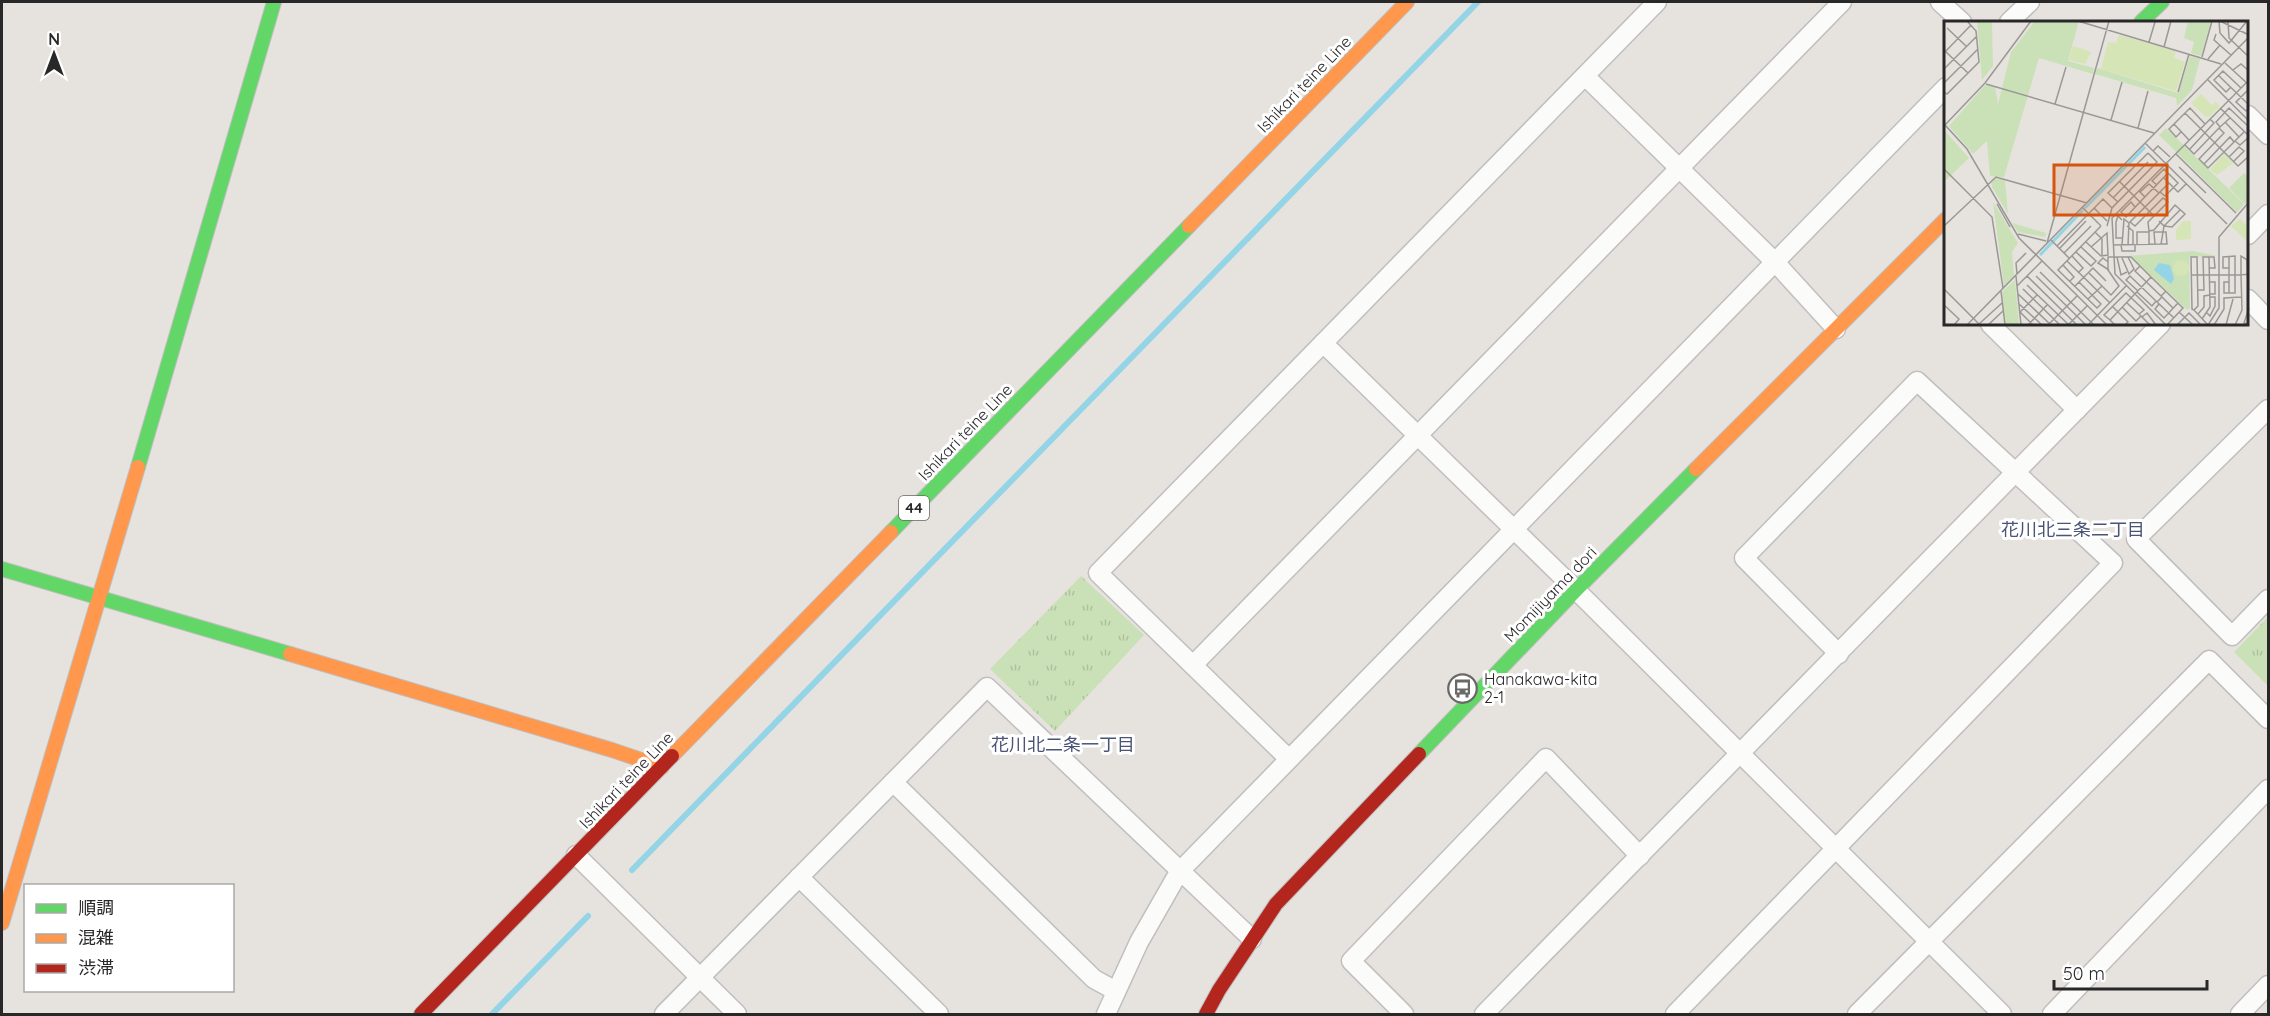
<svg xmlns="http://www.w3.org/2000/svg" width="2270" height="1016" font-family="Quicksand,'Noto Sans JP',sans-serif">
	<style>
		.park { fill: url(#park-tufts) }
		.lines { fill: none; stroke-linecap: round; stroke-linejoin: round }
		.stream { stroke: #93d4e6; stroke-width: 6 }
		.street-casing { stroke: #c0bebf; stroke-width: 21 }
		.fast-casing { stroke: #c0bebf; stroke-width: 16 }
		.slow-casing { stroke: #c0bebf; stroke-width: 16 }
		.jam-casing { stroke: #c0bebf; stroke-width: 16 }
		.street { stroke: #fbfbfa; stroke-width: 18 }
		.fast { stroke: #63d668; stroke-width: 14 }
		.slow { stroke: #ff974d; stroke-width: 14 }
		.jam { stroke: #b3261e; stroke-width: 14 }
		.labels { text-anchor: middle; stroke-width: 6; stroke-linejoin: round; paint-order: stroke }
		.shield { fill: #fff; stroke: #686868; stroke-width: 1.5 }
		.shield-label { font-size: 15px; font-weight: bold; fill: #282828 }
		.street-label { font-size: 16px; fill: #282828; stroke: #fff }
		.poi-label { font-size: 16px; fill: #282828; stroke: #fff; text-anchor: start }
		.neighbourhood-label { font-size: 18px; fill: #4a5477; stroke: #fff }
		.inset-river { fill: none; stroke: #93d4e6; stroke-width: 3 }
		.inset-road { fill: none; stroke: #9a9895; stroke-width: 1.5 }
		.view { fill: #d5540f; fill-opacity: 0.15; stroke: #d5540f; stroke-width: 3 }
		.inset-edge { fill: none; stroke: #282828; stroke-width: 3 }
	</style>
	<defs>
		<pattern id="park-tufts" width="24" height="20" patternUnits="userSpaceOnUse" patternTransform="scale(1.5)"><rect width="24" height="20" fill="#cae1b7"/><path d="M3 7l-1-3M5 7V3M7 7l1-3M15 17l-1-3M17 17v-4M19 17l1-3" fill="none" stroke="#aec19d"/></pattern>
	</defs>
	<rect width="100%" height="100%" fill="#e6e2de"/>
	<!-- park -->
	<g class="park">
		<polygon points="1081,576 1144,635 1055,731 990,669"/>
		<polygon points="2268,617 2268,686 2234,652"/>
	</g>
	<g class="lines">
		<!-- stream -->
		<g class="stream">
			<polyline points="632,870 1478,2"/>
			<polyline points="492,1014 588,916"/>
		</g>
		<defs>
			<g id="street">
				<polyline points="1940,2 1962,22"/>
				<polyline points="2009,22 2030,2"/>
				<polyline points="1585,76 1775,262 1836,329"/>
				<polyline points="2248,115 2268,135"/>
				<polyline points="2248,235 2268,214"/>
				<polyline points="2248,299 2268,320"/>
				<polyline points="1990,324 2077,410"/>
				<polyline points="1323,343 1576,590 2002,1014"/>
				<polyline points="2268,409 2136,539 2232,636 2268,599"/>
				<polyline points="1193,665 1842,2"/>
				<polyline points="1288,758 1098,573 1657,2"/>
				<polyline points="893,782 1094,979 1116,991"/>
				<polyline points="576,855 737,1014"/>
				<polyline points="799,877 939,1014"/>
				<polyline points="664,1014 987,687 1252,939"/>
				<polyline points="1106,1014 1139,942 1179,872 1946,87"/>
				<polyline points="1404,1014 1351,961 1546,758 1640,856"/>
				<polyline points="1484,1014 2161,324"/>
				<polyline points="1675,1014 2113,563 1917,381 1744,558 1839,654"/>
				<polyline points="1857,1014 2209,660 2268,719"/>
				<polyline points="2052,1014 2268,789"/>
				<polyline points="2240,1014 2268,985"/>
			</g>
			<g id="fast">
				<polyline points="2141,22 2162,2"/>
				<polyline points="138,467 274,2"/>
				<polyline points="891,532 1189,226"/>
				<polyline points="2,569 290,654"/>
				<polyline points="1419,754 1576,590 1696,469"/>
			</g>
			<g id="slow">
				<polyline points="1189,226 1407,2"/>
				<polyline points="1696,469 1946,219"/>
				<polyline points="290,654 612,750 662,767"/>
				<polyline points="672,756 891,532"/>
				<polyline points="2,923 138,467"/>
			</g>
			<g id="jam">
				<polyline points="421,1014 672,756"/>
				<polyline points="1206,1014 1219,990 1276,904 1419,754"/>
			</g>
		</defs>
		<!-- street casing -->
		<use href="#street" class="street-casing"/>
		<!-- fast casing -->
		<use href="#fast" class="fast-casing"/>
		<!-- slow casing -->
		<use href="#slow" class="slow-casing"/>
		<!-- jam casing -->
		<use href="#jam" class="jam-casing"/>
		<!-- street -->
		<use href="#street" class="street"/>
		<!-- fast -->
		<use href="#fast" class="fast"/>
		<!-- slow -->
		<use href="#slow" class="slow"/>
		<!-- jam -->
		<use href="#jam" class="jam"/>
	</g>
	<!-- icons -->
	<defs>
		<symbol id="bus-ring" viewBox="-11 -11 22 22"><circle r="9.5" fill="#fff" stroke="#6a6968" stroke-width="1.5"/><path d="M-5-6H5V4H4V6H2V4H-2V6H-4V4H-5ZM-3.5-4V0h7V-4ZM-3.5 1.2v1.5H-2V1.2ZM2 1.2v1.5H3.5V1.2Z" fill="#6a6968"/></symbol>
	</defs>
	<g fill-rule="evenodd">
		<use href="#bus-ring" x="1446" y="672" width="33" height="33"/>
	</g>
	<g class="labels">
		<!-- shield labels -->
		<rect class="shield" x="899" y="496" width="30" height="24" rx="4.5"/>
		<g class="shield-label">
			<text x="914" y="513">44</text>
		</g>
		<!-- street labels -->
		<g class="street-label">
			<text transform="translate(1304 84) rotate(-46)" y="6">Ishikari teine Line</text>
			<text transform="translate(965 432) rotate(-46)" y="6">Ishikari teine Line</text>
			<text transform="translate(1550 594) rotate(-46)" y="6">Momijiyama dori</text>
			<text transform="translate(626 780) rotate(-46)" y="6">Ishikari teine Line</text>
		</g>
		<!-- poi labels -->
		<g class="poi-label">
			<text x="1484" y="685">Hanakawa-kita<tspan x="1484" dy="18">2-1</tspan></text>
		</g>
		<!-- neighbourhood labels -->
		<g class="neighbourhood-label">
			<text x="2073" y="536">花川北三条二丁目</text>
			<text x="1063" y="751">花川北二条一丁目</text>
		</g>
	</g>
	<!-- overview -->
	<g transform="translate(1944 21)">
		<rect width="304" height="304" fill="#e6e2de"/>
		<path d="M 33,0 L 48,0 L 49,45 L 38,59 ZM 91,0 L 135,0 L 124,40 L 150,47 L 149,53 L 95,37 L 60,156 L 46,155 L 43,120 L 29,133 L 5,105 L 42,63 L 51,66 L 54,83 L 67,31 ZM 244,0 L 267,0 L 257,35 L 247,32 L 250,21 L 240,17 ZM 246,35 L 256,38 L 248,69 L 233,85 L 232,77 L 151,53 L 153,47 L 234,72 ZM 222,107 L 300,183 L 293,191 L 215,114 ZM 0,109 L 25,137 L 0,161 ZM 52,157 L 61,159 L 64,193 L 48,166 L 47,159 ZM 49,181 L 74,222 L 68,231 L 70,255 L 60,265 ZM 68,202 L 102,212 L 101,216 L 74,211 ZM 71,259 L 75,304 L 61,304 L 58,271 Z" fill="#cae1b7"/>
		<path d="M 300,152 L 304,156 L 304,179 L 301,183 L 285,167 ZM 249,230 L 273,235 L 245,236 L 246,287 L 243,289 L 187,236 L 170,236 Z" fill="#cae1b7"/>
		<path d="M 175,14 L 232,30 L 230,37 L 241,41 L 232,70 L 157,48 L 164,21 L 172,22 ZM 129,25 L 147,31 L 141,43 L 125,39 ZM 257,73 L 268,84 L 272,81 L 276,85 L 266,95 L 262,96 L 247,82 ZM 280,133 L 289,142 L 273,154 L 266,148 ZM 296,198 L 304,206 L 303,220 L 287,205 ZM 239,200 L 247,200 L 247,218 L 232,219 L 232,209 ZM229 247a8 8 0 1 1 16 0a8 8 0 1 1-16 0Z" fill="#d5e5b5"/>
		<path d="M 215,242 L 226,244 L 230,258 L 227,263 L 210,249 Z" fill="#93d4e6"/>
		<path class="inset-river" d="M 141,187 L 201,126M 96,234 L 139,189"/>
		<path class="inset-road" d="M 134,0 L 277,43M 275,0 L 276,12 L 285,22 L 303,0M 276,0 L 305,14M 284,0 L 285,17 L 305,36M 3,7 L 22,25M 272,13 L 270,19 L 287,34M 205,21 L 211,1M 220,26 L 227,0M 1,30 L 24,52M 0,32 L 27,4M 258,36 L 268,0M 264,38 L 276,24M 281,42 L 305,64M 0,48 L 33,15M 289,49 L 297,43 L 305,50M 274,54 L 305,84M 264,59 L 305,100M 0,62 L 34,28M 42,63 L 210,112M 287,66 L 282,71 L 270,59 L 279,50 L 297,67M 305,68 L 292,81 L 302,90 L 305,87M 0,71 L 3,73 L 35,41 L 32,10 L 23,0M 234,71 L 245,33M 111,83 L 122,46M 276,87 L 305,115M 241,92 L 294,145 L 305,135M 286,97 L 276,106 L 272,101 L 285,87 L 305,106M 167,99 L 178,61M 281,101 L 295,116M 230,103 L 245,119M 1,104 L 23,128 L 75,217 L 163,304M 0,105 L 41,62 L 87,0M 194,107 L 204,70M 237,111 L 232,116 L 225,108 L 246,87 L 261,103M 300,111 L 291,120 L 296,124 L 305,116M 201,122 L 283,203M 241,124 L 250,133 L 275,107 L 280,112 L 255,138 L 264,147 L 290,121 L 286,116 L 260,143M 245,129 L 270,102 L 266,98M 209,130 L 214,125 L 226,136M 232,133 L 292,192M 285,136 L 295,126 L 300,130 L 290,140M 235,146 L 262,172M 0,148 L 48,196 L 59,267M 220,157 L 234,171 L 242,163M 176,161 L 210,195M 213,164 L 208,160 L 220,148 L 234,162 L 221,175 L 216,171 L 225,162M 201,176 L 196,171 L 205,163 L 215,172 L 186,201 L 191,205 L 219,177 L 224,181 L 204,201 L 205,210 L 210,209 L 231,184 L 241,193 L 228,206 L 220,205M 169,177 L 204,141M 174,181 L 164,172 L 204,132M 53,183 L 66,206M 138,186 L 157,205M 191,186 L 187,181 L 177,191 L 182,196 L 196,181 L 224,152M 150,187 L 163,200M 0,205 L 52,156 L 143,182M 163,205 L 168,187 L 213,141 L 204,132M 183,205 L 189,210 L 189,223M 220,205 L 236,189M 151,211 L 158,218 L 158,234M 74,213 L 102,220M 178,217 L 172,217 L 172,201 L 174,195 L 178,199M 107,219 L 126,238M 142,221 L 157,235 L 164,234 L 163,212 L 147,226M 103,222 L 165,0M 193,223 L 193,211 L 205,211 L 205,223M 211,223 L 210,211 L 222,211 L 223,223 L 217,223M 169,224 L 217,223 L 220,205 L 215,200M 177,224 L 178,230 L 191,230 L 191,223M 178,224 L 180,198 L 185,202 L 184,224M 113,225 L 159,178 L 168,187M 116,227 L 142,200M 132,231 L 147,245 L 152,240 L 137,226M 120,232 L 147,205M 128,235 L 139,247 L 134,252M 285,235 L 285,272M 173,236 L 177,254 L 183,251M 178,237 L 185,253 L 190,248 L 184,236M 303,239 L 304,269M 123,240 L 166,282M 305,240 L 297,235 L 297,254 L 305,253M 164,241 L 159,237 L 154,242 L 165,249M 119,244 L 130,256 L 126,260M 196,245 L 191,250 L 217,275 L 222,270M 285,247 L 279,247 L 279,236 L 291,235 L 291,272 L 280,272 L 280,261 L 285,261M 96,251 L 150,304M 144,251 L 167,274 L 175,265 L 164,249 L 164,236 L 187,236 L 207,256M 73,253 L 72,242 L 82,232M 248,254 L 297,254 L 298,289 L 291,304M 72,255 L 77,304M 83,255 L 133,304M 92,255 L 142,304M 135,261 L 157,283 L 153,287 L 114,249 L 157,205M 265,261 L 271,261 L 271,273 L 266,273M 83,264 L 125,304M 73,265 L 98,240M 131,265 L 149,247 L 162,260M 0,268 L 36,304M 79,268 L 116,304M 254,269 L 260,269 L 259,236 L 270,236 L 271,247 L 265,247M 57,270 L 61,304M 193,271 L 208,285 L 212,280 L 186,255 L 182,259 L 194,270M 74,273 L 107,304M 144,278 L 158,265M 74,282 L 98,304M 215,283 L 211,288 L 220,297 L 234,282M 0,284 L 15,298 L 10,304M 169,286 L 184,301 L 181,304M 178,286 L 192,300 L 197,295 L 183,282M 229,287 L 218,276 L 213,281 L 230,297M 305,287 L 300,302 L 305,303M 250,289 L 254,285 L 253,236 L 247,236 L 248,288 L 250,289 L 264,304 L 265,304M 76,291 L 89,304M 235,291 L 249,304M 75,292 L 93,274M 263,292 L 266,295 L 271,285 L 271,276 L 266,276M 254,293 L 260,286 L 260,275 L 266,274M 258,298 L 266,286 L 265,236M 166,299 L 160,294 L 182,272 L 200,289 L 195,293M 35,303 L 58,282M 23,304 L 305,16M 44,304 L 59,290M 84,304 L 103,284M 104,304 L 133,275M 124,304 L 143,285M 144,304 L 182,265M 171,304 L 166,299 L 207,256 L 239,287 L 223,304M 206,304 L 198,296 L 203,292 L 212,304M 222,304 L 171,253 L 168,197 L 302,62M 233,304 L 245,292 L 257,304M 264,304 L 275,287 L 275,216 L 305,181M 270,304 L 280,288 L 280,277 L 297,276M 282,304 L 289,278"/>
		<path class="view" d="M 110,144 L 223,144 L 223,194 L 110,194 Z"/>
		<rect width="304" height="304" class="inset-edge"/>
	</g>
	<!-- border -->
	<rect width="2270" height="1016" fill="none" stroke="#282828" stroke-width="6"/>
	<!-- legend -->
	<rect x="24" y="884" width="210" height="108" fill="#ffffff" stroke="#a9a9a9" stroke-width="1.5"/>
	<rect x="36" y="904" width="30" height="9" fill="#63d668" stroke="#a9a9a9" stroke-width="1.5"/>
	<text x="78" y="914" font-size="18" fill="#282828">順調</text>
	<rect x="36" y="934" width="30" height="9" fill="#ff974d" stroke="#a9a9a9" stroke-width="1.5"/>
	<text x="78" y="944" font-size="18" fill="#282828">混雑</text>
	<rect x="36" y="964" width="30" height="9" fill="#b3261e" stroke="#a9a9a9" stroke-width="1.5"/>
	<text x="78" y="974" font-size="18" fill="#282828">渋滞</text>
	<!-- north arrow -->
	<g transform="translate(54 54)" stroke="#ffffff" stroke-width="4.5" paint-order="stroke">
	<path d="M0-4.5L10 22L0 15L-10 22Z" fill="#282828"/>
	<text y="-9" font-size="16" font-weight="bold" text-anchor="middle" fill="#282828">N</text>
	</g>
	<!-- scale -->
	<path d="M2054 980v9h153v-9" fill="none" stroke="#282828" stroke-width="3"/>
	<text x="2063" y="980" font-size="18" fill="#282828" stroke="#ffffff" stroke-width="4.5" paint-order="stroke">50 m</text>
</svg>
